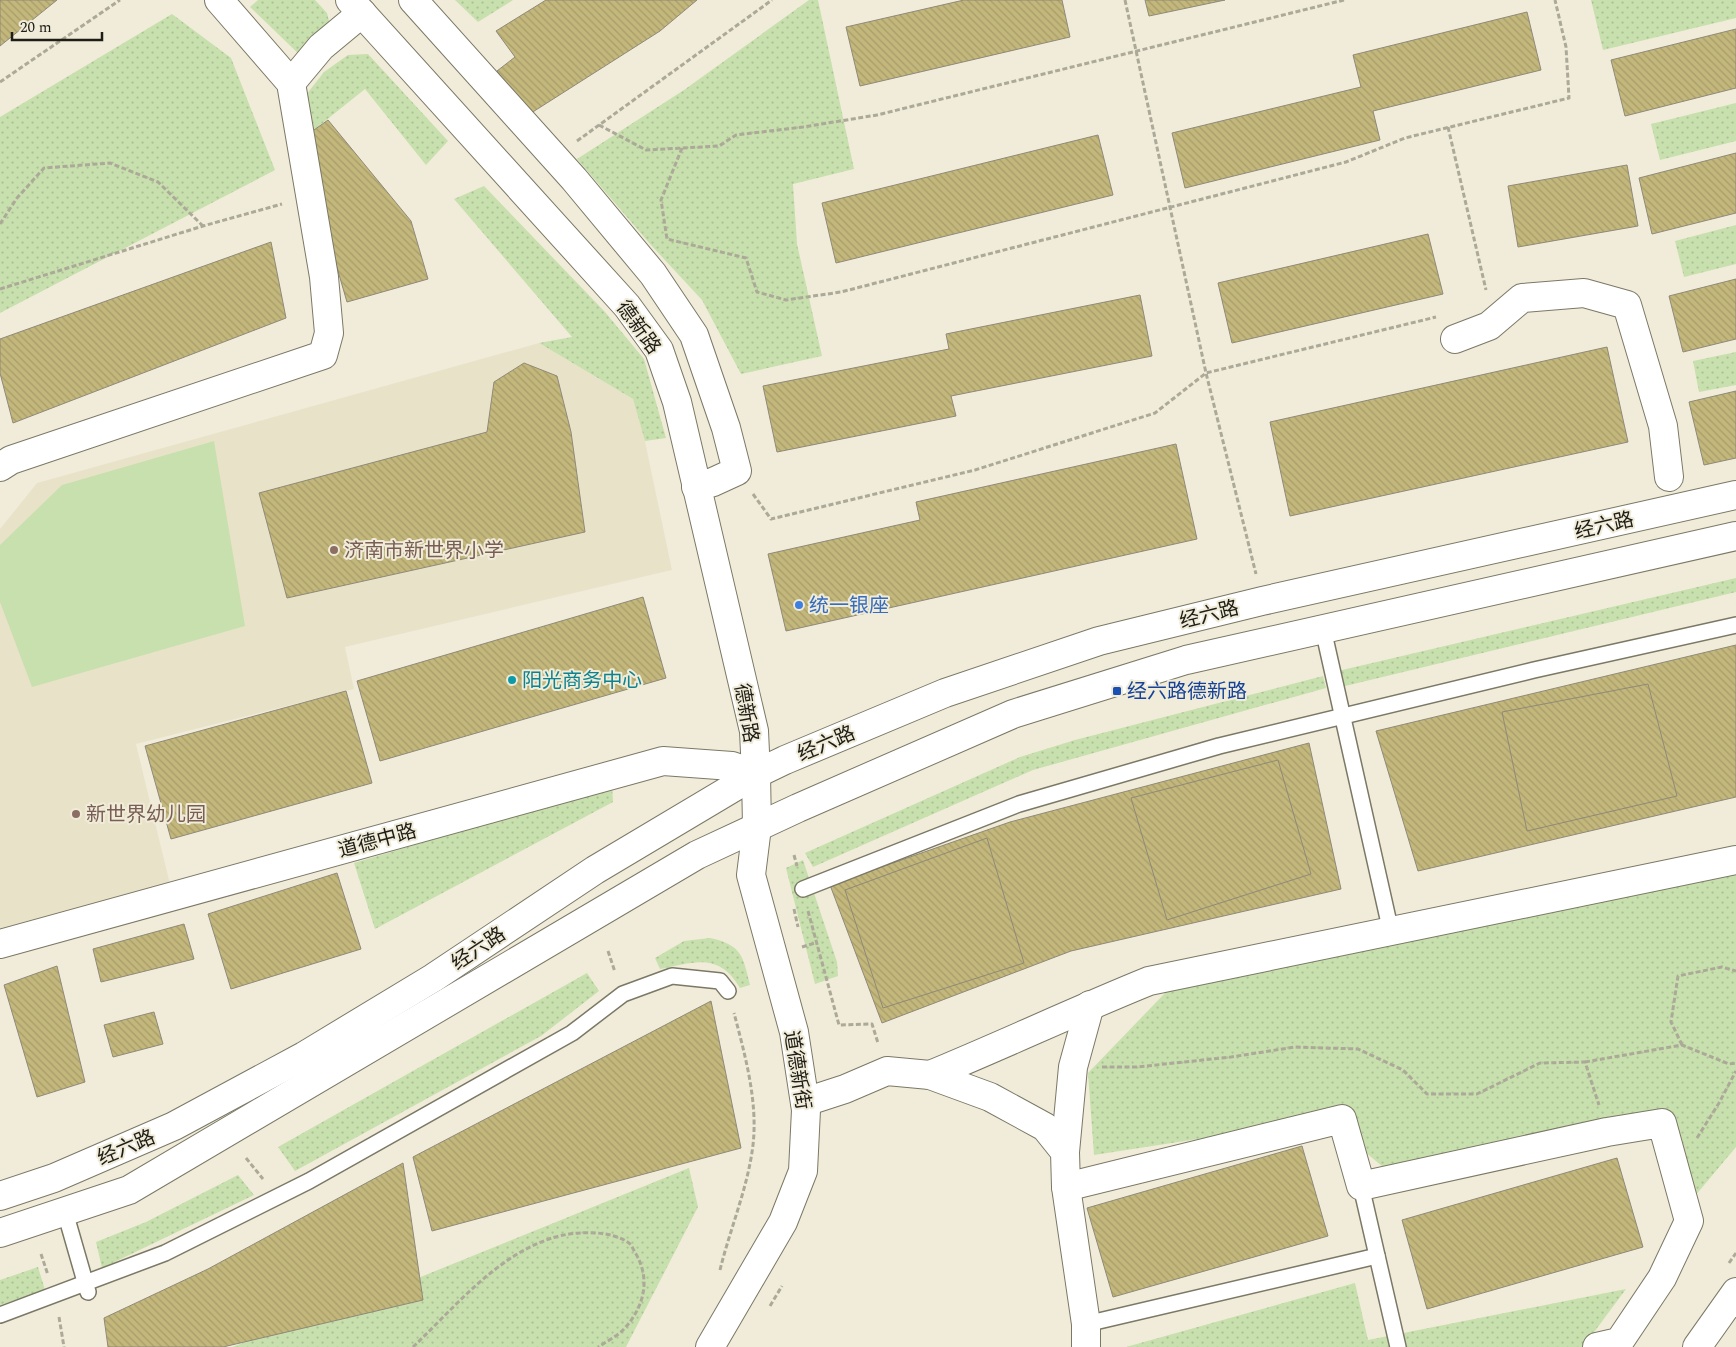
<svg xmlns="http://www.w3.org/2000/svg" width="1736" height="1347" font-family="Spectral,'Noto Sans SC',serif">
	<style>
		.built { fill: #e8e3c8 }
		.green { fill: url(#green-dots) }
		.pitch { fill: #c8e0ad }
		.building { fill: url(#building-back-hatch); stroke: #8e8a79 }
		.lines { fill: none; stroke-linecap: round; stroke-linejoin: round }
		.service-casing { stroke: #7b7866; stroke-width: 18 }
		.minor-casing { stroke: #7b7866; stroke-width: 30 }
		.tertiary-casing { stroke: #7b7866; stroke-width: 30 }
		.secondary-casing { stroke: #7b7866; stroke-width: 30 }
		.path { stroke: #aca999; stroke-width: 3; stroke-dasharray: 5 2.5; stroke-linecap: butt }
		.service { stroke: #fff; stroke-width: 15 }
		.minor { stroke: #fff; stroke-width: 28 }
		.tertiary { stroke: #fff; stroke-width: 28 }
		.secondary { stroke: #fff; stroke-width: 28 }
		.education-dot { fill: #8d6e63; stroke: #f0ecd9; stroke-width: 2 }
		.shop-dot { fill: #3f7fe0; stroke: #f0ecd9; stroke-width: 2 }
		.culture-dot { fill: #0f9aa8; stroke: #f0ecd9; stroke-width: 2 }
		.transit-dot { fill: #1a4fb4; stroke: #f0ecd9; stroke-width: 2 }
		.labels { text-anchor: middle; stroke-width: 4; stroke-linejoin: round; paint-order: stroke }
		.street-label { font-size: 20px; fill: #1e1d16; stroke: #f0ecd9 }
		.education-label { font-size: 20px; fill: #785e54; stroke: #f0ecd9; text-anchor: start }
		.shop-label { font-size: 20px; fill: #366cbe; stroke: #f0ecd9; text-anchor: start }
		.culture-label { font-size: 20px; fill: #0d838f; stroke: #f0ecd9; text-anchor: start }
		.transit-label { font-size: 20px; fill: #164399; stroke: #f0ecd9; text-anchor: start }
	</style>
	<defs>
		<pattern id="green-dots" width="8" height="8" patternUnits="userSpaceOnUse" patternTransform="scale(1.25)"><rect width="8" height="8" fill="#c8e0ad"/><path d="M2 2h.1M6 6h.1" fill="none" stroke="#abc094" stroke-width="1.8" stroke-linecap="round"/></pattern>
		<pattern id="building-back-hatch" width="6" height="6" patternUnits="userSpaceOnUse" patternTransform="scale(1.25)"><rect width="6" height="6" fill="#c3b77b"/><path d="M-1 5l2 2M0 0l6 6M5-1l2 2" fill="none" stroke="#a79d6a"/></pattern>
	</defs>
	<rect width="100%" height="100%" fill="#f0ecd9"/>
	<!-- built -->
	<polygon class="built" points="539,343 633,399 642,427 672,570 345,647 354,689 136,744 170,884 0,935 0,529 37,483"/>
	<!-- green -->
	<g class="green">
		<polygon points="258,0 315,0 327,13 331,29 305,60 250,7"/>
		<polygon points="455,0 513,0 478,22"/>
		<polygon points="809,0 818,0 854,169 793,184 797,244 822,356 741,374 702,300 651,245 577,159 684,90"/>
		<polygon points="1591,0 1736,0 1736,18 1603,50"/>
		<polygon points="172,14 231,58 275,170 0,313 0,117"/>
		<polygon points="368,54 448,141 426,165 365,89 310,133 302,100 324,72 348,55"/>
		<polygon points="1736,103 1736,141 1660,160 1651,124"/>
		<polygon points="484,186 605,312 644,359 666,438 645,441 633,399 539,343 572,337 454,199"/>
		<polygon points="1736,225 1736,264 1684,277 1675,241"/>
		<polygon points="1736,352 1736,385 1699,392 1693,361"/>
		<polygon points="1736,578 1736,592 1341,687 1338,671"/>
		<polygon points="1323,676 1326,688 1033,770 813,867 805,853 1020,757 1075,740"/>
		<polygon points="612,786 613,802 375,929 354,863"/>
		<polygon points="1736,850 1736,1147 1674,1221 1653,1140 1485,1150 1389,1172 1326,1119 1094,1155 1088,1073 1168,990"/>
		<polygon points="803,860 837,962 838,976 815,984 786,868"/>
		<path d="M 710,938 C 742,945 743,956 750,985 L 740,988 C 719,952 695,962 660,969 L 655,958 L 684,941 Z"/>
		<polygon points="587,973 599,991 541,1036 295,1171 278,1147"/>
		<polygon points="689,1168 698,1207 626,1347 232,1347 396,1287"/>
		<polygon points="238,1175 254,1195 102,1268 96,1242 146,1222"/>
		<polygon points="38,1267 45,1290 0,1305 0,1280"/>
		<polygon points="1355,1283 1368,1340 1626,1289 1583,1347 1126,1347"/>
	</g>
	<!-- pitch -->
	<polygon class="pitch" points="214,441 245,626 32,687 0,602 0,545 62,485"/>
	<!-- building -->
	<g class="building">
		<polygon points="0,0 57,0 0,46"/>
		<polygon points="546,0 697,0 660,31 528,115 497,71 515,57 496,31"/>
		<polygon points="964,0 1062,0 1070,37 860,86 846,27"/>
		<polygon points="1145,0 1225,0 1149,16"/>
		<polygon points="1527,12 1541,70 1373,111 1380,140 1185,188 1172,133 1361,87 1353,55"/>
		<polygon points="1736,29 1736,88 1625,116 1611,60"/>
		<polygon points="328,120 411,221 428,279 347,302 300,140"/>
		<polygon points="1098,135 1113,195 836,263 822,203"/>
		<polygon points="1736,153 1736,213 1652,234 1639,178"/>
		<polygon points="1627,165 1638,226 1518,247 1508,186"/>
		<polygon points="1428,234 1443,294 1232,343 1218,283"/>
		<polygon points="271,242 286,318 13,423 0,373 0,339"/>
		<polygon points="1736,279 1736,339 1683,352 1669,296"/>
		<polygon points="1140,295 1152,356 951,396 956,416 777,452 763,386 949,349 946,334"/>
		<polygon points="1607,347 1628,442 1290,516 1270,422"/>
		<polygon points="524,363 557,376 571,432 585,532 287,598 259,493 487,432 494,382"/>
		<polygon points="1736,391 1736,458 1704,465 1689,402"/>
		<polygon points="1176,444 1197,539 786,631 768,554 920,520 916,502"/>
		<polygon points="643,597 666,678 380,761 357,681"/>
		<polygon points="1736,645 1736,797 1418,871 1376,731"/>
		<polygon points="1648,684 1677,796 1527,831 1502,712"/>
		<polygon points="346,691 372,783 171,839 145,746"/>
		<polygon points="1309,743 1341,889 1071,951 882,1023 830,885 1010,822"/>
		<polygon points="1278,760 1311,874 1167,920 1131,798"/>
		<polygon points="987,838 1024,963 883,1008 845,890"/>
		<polygon points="337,873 361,949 231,989 208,914"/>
		<polygon points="184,924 194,959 101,982 93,949"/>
		<polygon points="57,966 85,1082 37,1097 4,985"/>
		<polygon points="711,1001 741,1148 432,1231 413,1157"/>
		<polygon points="154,1012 163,1044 113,1057 104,1025"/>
		<polygon points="1302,1146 1328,1236 1113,1297 1087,1208"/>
		<polygon points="1617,1158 1643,1247 1427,1309 1402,1220"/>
		<polygon points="403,1163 423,1300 223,1347 108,1347 104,1318 208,1269"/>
	</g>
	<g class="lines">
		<defs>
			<g id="service">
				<polyline points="1323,629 1391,932"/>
				<polyline points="803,889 1019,804 1219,746 1534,670 1736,625"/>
				<polyline points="1361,1186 1398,1347"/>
				<polyline points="65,1212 88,1292"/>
				<polyline points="0,1315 165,1253 309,1181 572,1033 623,994 672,976 720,981 728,991"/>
				<polyline points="1086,1324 1377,1256"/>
			</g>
			<g id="minor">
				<polyline points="413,0 574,179 653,274 694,335 726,428 737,471 713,482 696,487"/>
				<polyline points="291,83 321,47 362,13"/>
				<polyline points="1455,339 1489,326 1522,298 1584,293 1627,305 1663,426 1669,477"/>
				<polyline points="0,467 11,460 323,355 329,333 324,277 291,83 219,0"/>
				<polyline points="0,944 663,761 732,766 756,774 757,827 751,875 794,1032 806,1110 803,1171 783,1222 710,1347"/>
				<path d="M 930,1075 C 1003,1045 1075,1011 1149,981 L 1736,860"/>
				<polyline points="805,1102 845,1089 887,1071 930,1075 990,1097 1045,1127 1065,1152 1066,1187 1086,1324 1086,1347"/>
				<polyline points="1065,1152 1073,1067 1090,1005"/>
				<polyline points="1066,1187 1342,1119 1361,1186 1607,1132 1662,1123 1689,1221 1662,1278 1619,1342 1597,1347"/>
			</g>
			<g id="tertiary">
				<polyline points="350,0 627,306 659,350 677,402 754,731 756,774"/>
				<polyline points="1697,1347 1736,1292"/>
			</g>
			<g id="secondary">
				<polyline points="0,1196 54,1178 174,1126 304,1056 433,978 595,870 756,774 785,760 945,693 1099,641 1262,601 1736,495"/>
				<polyline points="0,1233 129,1190 697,855 798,808 1013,714 1186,660 1736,536"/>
			</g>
		</defs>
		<!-- service casing -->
		<use href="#service" class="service-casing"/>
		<!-- minor casing -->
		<use href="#minor" class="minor-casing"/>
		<!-- tertiary casing -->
		<use href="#tertiary" class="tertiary-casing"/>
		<!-- secondary casing -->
		<use href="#secondary" class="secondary-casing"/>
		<!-- path -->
		<g class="path">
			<polyline points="1125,0 1206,373 1256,574"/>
			<polyline points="0,82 120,0"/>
			<polyline points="599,125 646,150 719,146 736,135 803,127 877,115 1344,0"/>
			<polyline points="1448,127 1486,290"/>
			<polyline points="577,141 772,0"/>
			<polyline points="682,148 661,200 667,239 746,258 757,292 786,300 841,292 1346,162 1405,138 1569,98 1566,47 1555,0"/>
			<polyline points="0,224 17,198 44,168 110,163 158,182 203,226"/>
			<polyline points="0,289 203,226 282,204"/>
			<polyline points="753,494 771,519 975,470 1155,413 1206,373 1436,317"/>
			<polyline points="794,855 797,866"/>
			<polyline points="794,909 798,927"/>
			<polyline points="808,911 839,1025 872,1024 878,1043"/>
			<polyline points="802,947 815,943"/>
			<polyline points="608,951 615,972"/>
			<polyline points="1682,1045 1671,1022 1678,976 1722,967 1736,971"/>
			<polyline points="1585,1062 1682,1045 1729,1064 1736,1063"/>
			<polyline points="1102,1067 1137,1067 1231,1057 1295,1047 1358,1049 1403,1070 1427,1094 1477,1094 1540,1063 1585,1062 1599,1105"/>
			<polyline points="1697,1138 1719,1103 1736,1071"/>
			<polyline points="246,1158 263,1179"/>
			<polyline points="41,1254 48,1275"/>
			<polyline points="1729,1263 1736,1253"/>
			<path d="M 720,1270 C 730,1229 748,1187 753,1145 C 758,1101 745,1055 734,1013"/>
			<polyline points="770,1306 782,1286"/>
			<polyline points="59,1317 64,1347"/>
			<path d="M 413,1347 C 455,1307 496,1256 552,1238 C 573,1231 612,1229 630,1244 C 632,1246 634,1251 636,1254 C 651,1280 644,1308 623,1330 C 617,1336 606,1342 598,1347"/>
		</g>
		<!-- service -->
		<use href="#service" class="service"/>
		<!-- minor -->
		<use href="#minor" class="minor"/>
		<!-- tertiary -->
		<use href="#tertiary" class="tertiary"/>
		<!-- secondary -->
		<use href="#secondary" class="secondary"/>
	</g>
	<!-- markers -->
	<g class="education-dot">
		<circle cx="334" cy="550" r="5"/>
		<circle cx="76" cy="814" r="5"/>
	</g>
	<circle class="shop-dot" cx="799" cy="605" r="5"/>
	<circle class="culture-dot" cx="512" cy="680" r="5"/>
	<rect class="transit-dot" x="1112" y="686" width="10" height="10" rx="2.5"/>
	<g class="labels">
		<!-- street labels -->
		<g class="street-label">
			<text transform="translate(639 327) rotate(54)" y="7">德新路</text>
			<text transform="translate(1604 525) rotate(-13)" y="7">经六路</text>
			<text transform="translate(1209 614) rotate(-14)" y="7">经六路</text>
			<text transform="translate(747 713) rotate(80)" y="7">德新路</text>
			<text transform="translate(826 743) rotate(-23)" y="7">经六路</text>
			<text transform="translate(377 840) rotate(-15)" y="7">道德中路</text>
			<text transform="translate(478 948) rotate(-34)" y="7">经六路</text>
			<text transform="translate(798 1070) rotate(81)" y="7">道德新街</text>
			<text transform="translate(126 1147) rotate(-23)" y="7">经六路</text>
		</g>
		<!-- education labels -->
		<g class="education-label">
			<text x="344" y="557">济南市新世界小学</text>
			<text x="86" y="821">新世界幼儿园</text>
		</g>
		<!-- shop labels -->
		<g class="shop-label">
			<text x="809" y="612">统一银座</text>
		</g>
		<!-- culture labels -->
		<g class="culture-label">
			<text x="522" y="687">阳光商务中心</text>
		</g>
		<!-- transit labels -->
		<g class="transit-label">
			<text x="1127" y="698">经六路德新路</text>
		</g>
	</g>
	<!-- scale -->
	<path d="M12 32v8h90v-8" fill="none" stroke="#1e1d16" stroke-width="2.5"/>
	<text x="20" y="32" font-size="15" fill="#1e1d16" stroke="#f0ecd9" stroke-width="4" paint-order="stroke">20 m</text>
</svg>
